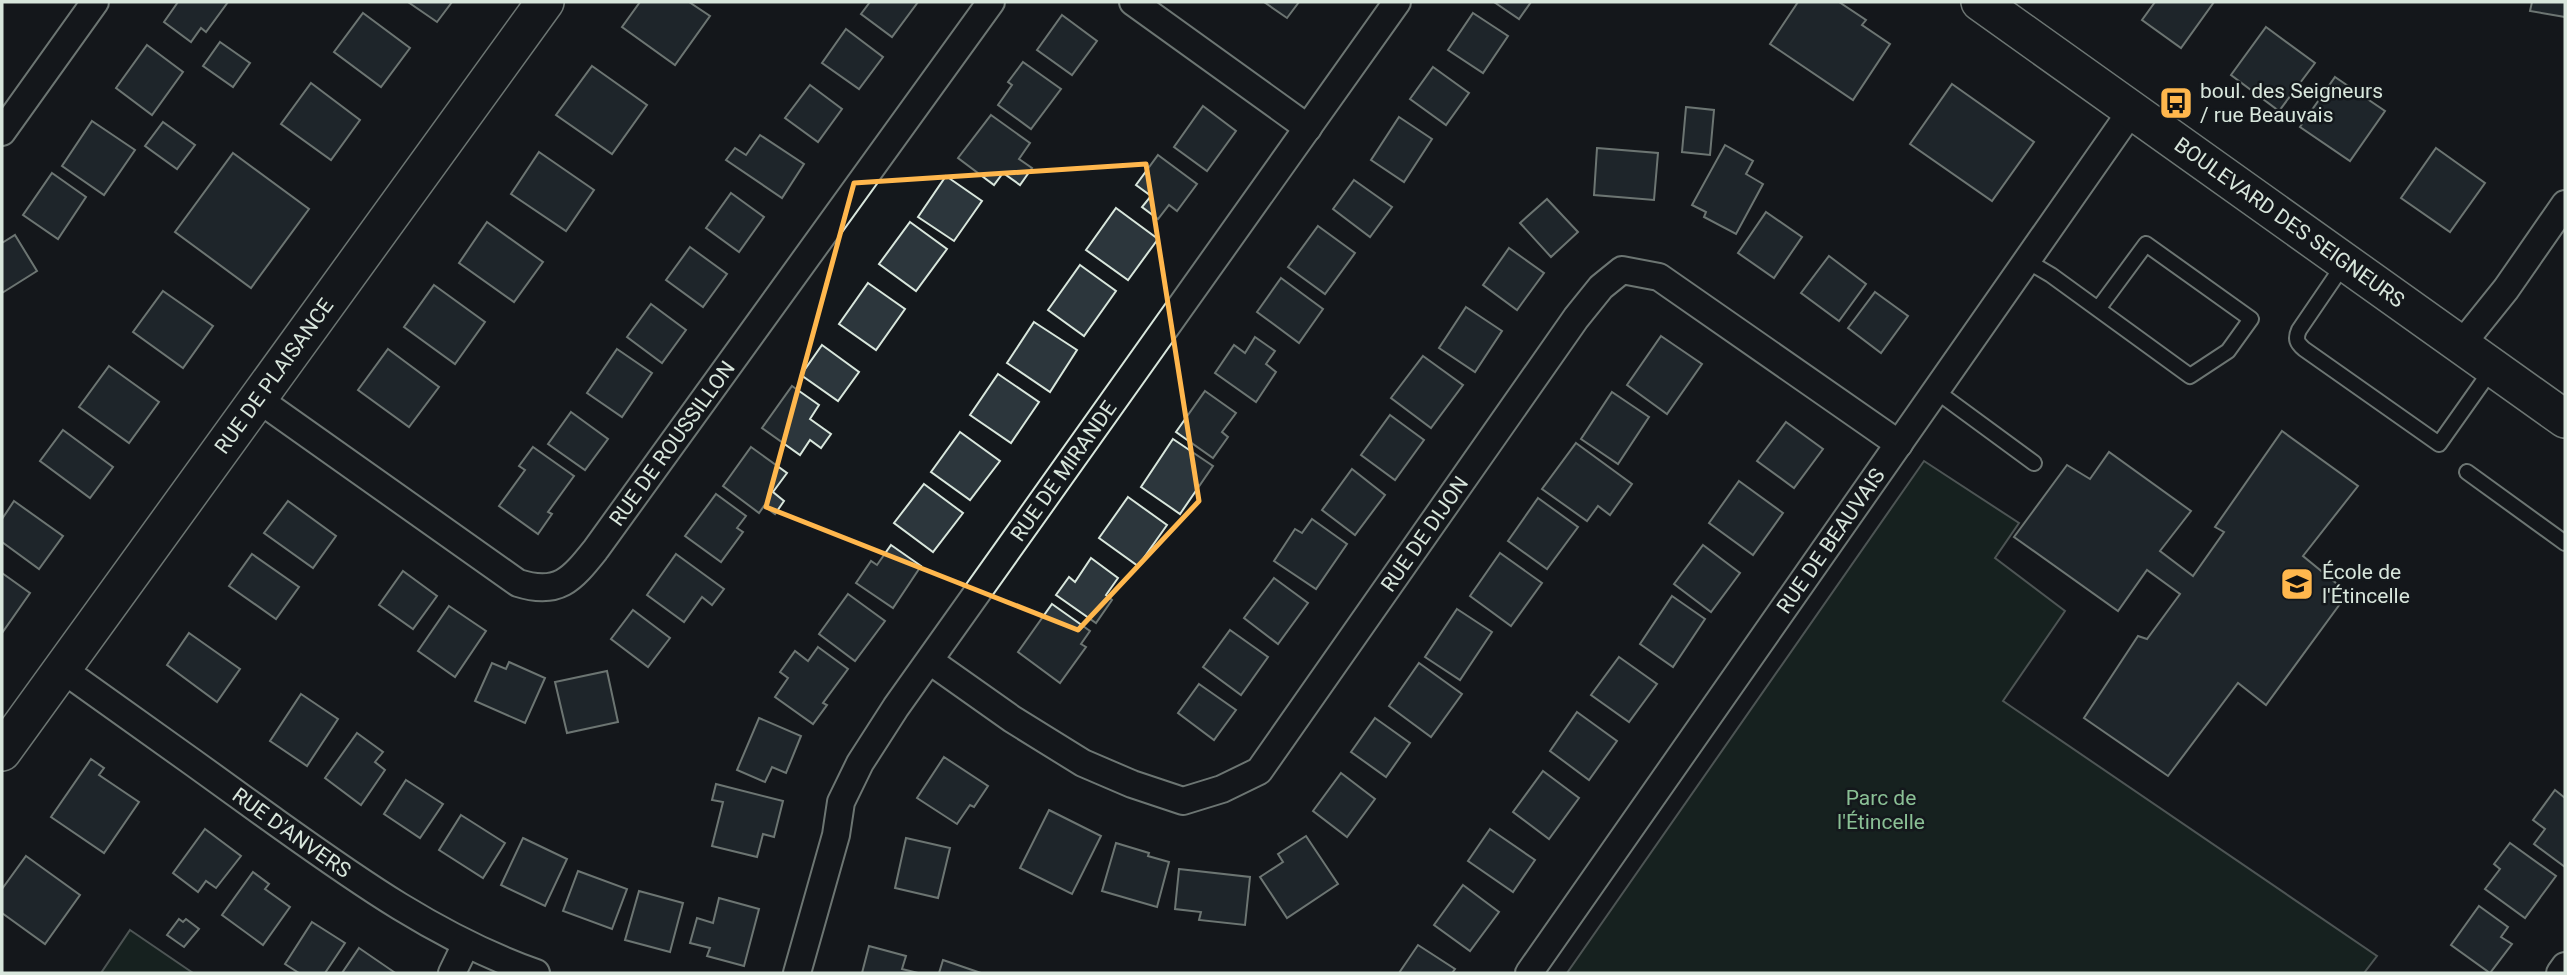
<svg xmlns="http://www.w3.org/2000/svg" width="2567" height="975" font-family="Roboto,sans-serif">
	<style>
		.green { fill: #1a2d24; stroke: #939e99; stroke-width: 2 }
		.building { fill: #2c363c; stroke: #d8e6dc; stroke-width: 2 }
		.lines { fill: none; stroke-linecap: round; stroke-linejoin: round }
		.lane-casing { stroke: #d8e6dc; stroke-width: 18 }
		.street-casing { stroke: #d8e6dc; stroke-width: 30 }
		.secondary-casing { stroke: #d8e6dc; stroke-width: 40 }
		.lane { stroke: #14181c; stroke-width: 14 }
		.street { stroke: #14181c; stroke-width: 26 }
		.secondary { stroke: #14181c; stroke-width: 37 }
		.marked { fill: none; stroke: #ffb74d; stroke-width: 5; stroke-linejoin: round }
		.labels { text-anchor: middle; stroke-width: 5; stroke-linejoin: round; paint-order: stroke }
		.poi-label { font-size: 21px; fill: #d8e6dc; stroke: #14181c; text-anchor: start }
		.street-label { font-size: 21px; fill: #d8e6dc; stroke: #14181c }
		.park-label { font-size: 21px; fill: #8ac095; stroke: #14181c }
	</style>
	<rect width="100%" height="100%" fill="#14181c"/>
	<!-- green -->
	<g class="green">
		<polygon points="1924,461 2019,523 1995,558 2065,611 2003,701 2377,956 2364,973 1567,973"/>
		<polygon points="130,930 193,973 101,973"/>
	</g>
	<!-- building -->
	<g class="building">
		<polygon points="178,2 228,2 206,32 201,28 191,42 164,22"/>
		<polygon points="408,2 452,2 437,22"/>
		<polygon points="640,2 689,2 710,16 675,65 622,27"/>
		<polygon points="870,2 918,2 892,37 861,14"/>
		<polygon points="1264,2 1299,2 1287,18"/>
		<polygon points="1494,2 1531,2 1519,19"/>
		<polygon points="1798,2 1839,2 1866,20 1862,25 1890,44 1853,100 1770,44"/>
		<polygon points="2155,2 2214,2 2181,48 2142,20"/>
		<polygon points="2532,2 2565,2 2565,17 2530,11"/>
		<polygon points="363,13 410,48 381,87 334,52"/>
		<polygon points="1473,13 1508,36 1483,73 1448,50"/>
		<polygon points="1062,15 1097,41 1072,75 1037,50"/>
		<polygon points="2266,27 2315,63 2279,111 2231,75"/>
		<polygon points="846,29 883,57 859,89 822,63"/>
		<polygon points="220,42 250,63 233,87 203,66"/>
		<polygon points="147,45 183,72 152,115 116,88"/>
		<polygon points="1023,62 1061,89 1031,129 998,105 1012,85 1008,82"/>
		<polygon points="592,66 647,105 612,154 556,115"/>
		<polygon points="1433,67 1469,93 1446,125 1410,99"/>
		<polygon points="2335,77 2385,111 2350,161 2300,127"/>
		<polygon points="311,83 360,120 331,160 281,124"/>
		<polygon points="1952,84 2034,142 1992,201 1910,144"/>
		<polygon points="810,85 842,109 818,142 785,118"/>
		<polygon points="1203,106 1236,131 1207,171 1174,147"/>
		<polygon points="1686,107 1714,110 1710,155 1682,152"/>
		<polygon points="991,115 1030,143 1019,159 1032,168 1020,185 1003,173 994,185 958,158"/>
		<polygon points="1399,117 1432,139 1404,182 1371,160"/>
		<polygon points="92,121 135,150 104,195 62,166"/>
		<polygon points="163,122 195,145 177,169 145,146"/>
		<polygon points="760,135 804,164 782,198 726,160 735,148 746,155"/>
		<polygon points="1725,145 1753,161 1746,174 1763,184 1736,234 1704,217 1706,212 1692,205"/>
		<polygon points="1597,148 1658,153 1654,200 1594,195"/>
		<polygon points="2436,148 2485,183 2450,232 2401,198"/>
		<polygon points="539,152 594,190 566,231 511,194"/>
		<polygon points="233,153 309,209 251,288 175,232"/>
		<polygon points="1158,155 1197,184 1177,211 1169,205 1158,219 1142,207 1151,196 1136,185"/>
		<polygon points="52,173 86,197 58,239 23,215"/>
		<polygon points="946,176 982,201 954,241 918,217"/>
		<polygon points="1354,180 1392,207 1370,237 1333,209"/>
		<polygon points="731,193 764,217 739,252 706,228"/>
		<polygon points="1547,199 1578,232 1551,257 1520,223"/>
		<polygon points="1116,208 1158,239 1128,280 1086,250"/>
		<polygon points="1766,212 1802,237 1774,278 1738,253"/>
		<polygon points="487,222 543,262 514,302 459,263"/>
		<polygon points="910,222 947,249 916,291 879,264"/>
		<polygon points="1318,226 1355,253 1325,294 1288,267"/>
		<polygon points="15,235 37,271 2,293 2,243"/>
		<polygon points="690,247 727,274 703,307 666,280"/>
		<polygon points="1509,248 1544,273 1517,310 1483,285"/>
		<polygon points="1829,256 1866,284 1839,321 1801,293"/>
		<polygon points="1080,265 1116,291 1084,336 1048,310"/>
		<polygon points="1281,278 1323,309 1299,343 1257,312"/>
		<polygon points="868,283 905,309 876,350 839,324"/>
		<polygon points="434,285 485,322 455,364 404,327"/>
		<polygon points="163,291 213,326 183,368 133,332"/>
		<polygon points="1875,292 1908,316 1881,353 1848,328"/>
		<polygon points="651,304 686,330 662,363 627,337"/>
		<polygon points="1466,307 1502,331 1475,372 1439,348"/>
		<polygon points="1034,322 1077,350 1050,392 1007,363"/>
		<polygon points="1661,336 1702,364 1667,414 1627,385"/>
		<polygon points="1255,337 1275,351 1266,364 1276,372 1256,402 1215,373 1234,345 1245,353"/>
		<polygon points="822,345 859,372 838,401 801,375"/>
		<polygon points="388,349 439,387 409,427 358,390"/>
		<polygon points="617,349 652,373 622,417 587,393"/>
		<polygon points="1423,356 1463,385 1431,428 1391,398"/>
		<polygon points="109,366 159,402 129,443 79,407"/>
		<polygon points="998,374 1039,402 1011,443 970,415"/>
		<polygon points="792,386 819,405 810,419 831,434 821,448 810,440 800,455 762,428"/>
		<polygon points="1205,391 1236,413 1222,432 1228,437 1213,458 1176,432"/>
		<polygon points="1612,392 1649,417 1618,464 1581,439"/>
		<polygon points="571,412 608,439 585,470 548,444"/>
		<polygon points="1390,415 1424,440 1395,480 1361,455"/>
		<polygon points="1786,422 1823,449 1794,488 1757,461"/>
		<polygon points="63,430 113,467 90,498 40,461"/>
		<polygon points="2282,431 2358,486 2303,556 2348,593 2266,705 2238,683 2168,776 2084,718 2138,636 2147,639 2180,594 2147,570 2118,611 2014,537 2067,465 2090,479 2109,452 2191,511 2160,551 2193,576 2224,532 2215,527"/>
		<polygon points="960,432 1000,461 970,500 931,472"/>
		<polygon points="1173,439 1213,466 1180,514 1141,487"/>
		<polygon points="1576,443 1632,484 1610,515 1598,506 1587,521 1542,489"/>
		<polygon points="533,447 574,476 548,512 552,514 538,534 499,506 525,470 519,466"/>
		<polygon points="751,447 787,473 773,492 784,501 775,514 764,506 759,513 723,486"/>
		<polygon points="1352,469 1385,495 1355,535 1322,510"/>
		<polygon points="1739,481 1783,513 1753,555 1709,523"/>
		<polygon points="924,484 963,513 933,552 894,523"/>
		<polygon points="716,494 746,516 737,528 743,532 721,562 685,536"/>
		<polygon points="1128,497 1167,525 1138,566 1099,538"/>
		<polygon points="1538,498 1578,527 1547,569 1508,541"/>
		<polygon points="14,501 63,536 39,569 2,542 2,519"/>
		<polygon points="288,501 336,536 313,568 264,533"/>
		<polygon points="1312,519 1347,544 1316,589 1274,561 1295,529 1302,533"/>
		<polygon points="891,545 921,566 893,608 856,583 871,561 877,565"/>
		<polygon points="1703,545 1740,573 1711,612 1674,584"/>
		<polygon points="1500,553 1542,583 1511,626 1470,596"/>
		<polygon points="252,554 299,587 276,619 229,586"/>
		<polygon points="676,554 724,589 712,605 702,597 684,622 647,595"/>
		<polygon points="1091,558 1118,578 1106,595 1112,600 1096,623 1056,595 1069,577 1075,582"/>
		<polygon points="403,571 437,596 413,629 379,605"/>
		<polygon points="2,573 30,593 2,633"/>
		<polygon points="1274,578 1308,603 1278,644 1244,618"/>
		<polygon points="848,594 885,621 855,661 819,634"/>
		<polygon points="1672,596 1705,619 1673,667 1640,644"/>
		<polygon points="1052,604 1090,631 1081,644 1086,647 1060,683 1018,652"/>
		<polygon points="449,606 486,631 455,677 418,651"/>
		<polygon points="1457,609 1492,632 1460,680 1425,657"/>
		<polygon points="633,610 670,638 648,667 611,639"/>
		<polygon points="1230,630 1268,657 1241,695 1203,667"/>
		<polygon points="189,633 240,669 217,702 167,665"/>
		<polygon points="818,647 848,669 823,703 827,705 813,724 775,697 788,678 780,672 795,651 808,661"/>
		<polygon points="1619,657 1657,684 1629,722 1591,695"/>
		<polygon points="509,662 545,678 525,723 475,701 492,663 506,669"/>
		<polygon points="1419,663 1462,694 1431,737 1389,706"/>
		<polygon points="607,671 618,722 567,733 555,682"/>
		<polygon points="1199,684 1236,710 1214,740 1178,713"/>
		<polygon points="301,694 338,719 307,766 270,741"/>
		<polygon points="1577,712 1617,741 1589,780 1550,751"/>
		<polygon points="759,718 801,736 786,773 772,767 765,782 737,770"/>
		<polygon points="1375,718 1410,743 1386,777 1351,752"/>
		<polygon points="357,733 383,752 375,762 385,770 361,805 325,778"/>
		<polygon points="944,757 988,786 974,807 970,805 957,824 917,798"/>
		<polygon points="91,759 104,768 99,775 139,802 104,853 51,817"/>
		<polygon points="1543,771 1579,798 1549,839 1513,812"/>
		<polygon points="1341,773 1375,799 1347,837 1313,811"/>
		<polygon points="406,780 443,804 420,838 384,814"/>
		<polygon points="716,784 783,801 774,837 763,834 757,857 712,846 723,802 712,800"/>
		<polygon points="2555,790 2565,798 2565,867 2534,844 2545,829 2533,820"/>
		<polygon points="1049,810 1101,836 1072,894 1020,868"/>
		<polygon points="461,815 505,843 483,878 439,850"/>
		<polygon points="205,829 241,856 216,888 206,881 198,892 173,873"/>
		<polygon points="1490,829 1535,860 1513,892 1468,861"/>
		<polygon points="1306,836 1338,884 1287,918 1260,877 1283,862 1278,854"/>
		<polygon points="523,838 567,859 545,906 501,885"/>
		<polygon points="906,838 950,848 938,898 895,888"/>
		<polygon points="1116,843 1149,853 1148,856 1169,862 1157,907 1102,891"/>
		<polygon points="2510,843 2556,876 2525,918 2485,889 2500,869 2494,864"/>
		<polygon points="26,856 80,895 45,944 2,913 2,889"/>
		<polygon points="1179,869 1250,877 1245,925 1199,920 1201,912 1175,909"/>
		<polygon points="578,871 627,889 612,929 563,911"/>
		<polygon points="253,872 269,884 265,889 290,907 263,945 222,915"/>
		<polygon points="1463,885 1499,912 1470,951 1434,925"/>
		<polygon points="639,891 683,903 670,952 625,940"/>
		<polygon points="719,898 759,909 744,966 707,956 710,948 690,943 697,918 713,923"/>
		<polygon points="2479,906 2508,927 2501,937 2512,944 2490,973 2451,945"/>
		<polygon points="179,919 183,922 186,919 199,929 184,947 167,935"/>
		<polygon points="312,922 345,943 325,973 299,973 285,964"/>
		<polygon points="1418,945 1455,969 1452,973 1399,973"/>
		<polygon points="869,946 906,956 902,969 918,973 862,973"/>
		<polygon points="359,948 394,972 392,973 342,973"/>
		<polygon points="943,960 981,973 939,973"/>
	</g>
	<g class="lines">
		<defs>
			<g id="lane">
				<polyline points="2027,261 2051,275 2190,376 2228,351 2251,319 2146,244 2098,309"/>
				<path d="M 2344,264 L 2299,330 C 2295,339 2297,343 2304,349 L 2439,444 L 2492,369"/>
				<polyline points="1936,391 2034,463"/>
				<polyline points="2467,472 2565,543"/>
			</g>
			<g id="street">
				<polyline points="1133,2 1308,128"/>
				<polyline points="2,132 95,2"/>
				<polyline points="2461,345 2506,289 2565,204"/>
				<path id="s1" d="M 258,399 L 518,583 C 559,596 572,579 596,549 L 991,2"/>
				<path id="s2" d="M 930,661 L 1012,719 L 1083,763 L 1132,784 L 1183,801 L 1222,789 L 1259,771 L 1576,318 L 1601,287 L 1622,270 L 1659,277 L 1899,444"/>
				<path id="s3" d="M 62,669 C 131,718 201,768 270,818 C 354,878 437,938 536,973"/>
				<polyline points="452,973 466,944"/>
				<path id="s4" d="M 797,973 L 836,835 L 841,802 L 860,763 L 896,707 L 1397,2"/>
				<path id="s5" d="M 1529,973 L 2132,110"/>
				<polyline points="2560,973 2565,966"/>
			</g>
			<g id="secondary">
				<path id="s6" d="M 1980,2 L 2565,419"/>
				<path id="s7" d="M 2,752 L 545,2"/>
			</g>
		</defs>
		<!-- lane casing -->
		<use href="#lane" class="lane-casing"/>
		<!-- street casing -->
		<use href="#street" class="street-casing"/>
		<!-- secondary casing -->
		<use href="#secondary" class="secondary-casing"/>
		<!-- lane -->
		<use href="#lane" class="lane"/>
		<!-- street -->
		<use href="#street" class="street"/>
		<!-- secondary -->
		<use href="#secondary" class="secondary"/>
	</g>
	<!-- marked area -->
	<path d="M0 0H2567V975H0ZM 1146,164 L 1199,501 L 1078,630 L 766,507 L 854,183 Z" fill="#14181c" fill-opacity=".55" fill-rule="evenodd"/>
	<path class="marked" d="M 1146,164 L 1199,501 L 1078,630 L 766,507 L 854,183 Z"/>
	<!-- icons -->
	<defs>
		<symbol id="bus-square" viewBox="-11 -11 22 22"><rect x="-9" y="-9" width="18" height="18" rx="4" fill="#ffb74d" stroke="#14181c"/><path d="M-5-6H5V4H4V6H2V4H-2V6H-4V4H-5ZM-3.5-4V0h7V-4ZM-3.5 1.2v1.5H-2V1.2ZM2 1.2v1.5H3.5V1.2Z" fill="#111"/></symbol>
		<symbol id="school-square" viewBox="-11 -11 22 22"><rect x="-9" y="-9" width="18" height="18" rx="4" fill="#ffb74d" stroke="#14181c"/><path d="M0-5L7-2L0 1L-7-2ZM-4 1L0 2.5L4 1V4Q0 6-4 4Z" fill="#111"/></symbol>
	</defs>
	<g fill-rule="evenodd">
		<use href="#bus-square" x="2157" y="84" width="38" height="38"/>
		<use href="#school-square" x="2278" y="565" width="38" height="38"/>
	</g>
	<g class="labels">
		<!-- poi labels -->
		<g class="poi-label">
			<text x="2200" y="98">boul. des Seigneurs<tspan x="2200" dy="24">/ rue Beauvais</tspan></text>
			<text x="2322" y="579">École de<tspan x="2322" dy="24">l'Étincelle</tspan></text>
		</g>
		<!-- street labels -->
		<g class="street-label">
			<text dy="7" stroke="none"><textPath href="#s6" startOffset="380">BOULEVARD DES SEIGNEURS</textPath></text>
			<text dy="7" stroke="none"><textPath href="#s7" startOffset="464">RUE DE PLAISANCE</textPath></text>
			<text dy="7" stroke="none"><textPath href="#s1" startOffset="542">RUE DE ROUSSILLON</textPath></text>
			<text dy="7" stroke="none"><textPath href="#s4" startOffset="576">RUE DE MIRANDE</textPath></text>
			<text dy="7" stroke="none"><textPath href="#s2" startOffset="662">RUE DE DIJON</textPath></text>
			<text dy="7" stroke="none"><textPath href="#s5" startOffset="527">RUE DE BEAUVAIS</textPath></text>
			<text dy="7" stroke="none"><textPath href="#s3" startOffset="282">RUE D'ANVERS</textPath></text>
		</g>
		<!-- park labels -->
		<g class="park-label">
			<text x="1881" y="805">Parc de<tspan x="1881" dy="24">l'Étincelle</tspan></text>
		</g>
	</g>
	<!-- border -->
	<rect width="2567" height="975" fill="none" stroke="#d8e6dc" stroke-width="7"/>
</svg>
